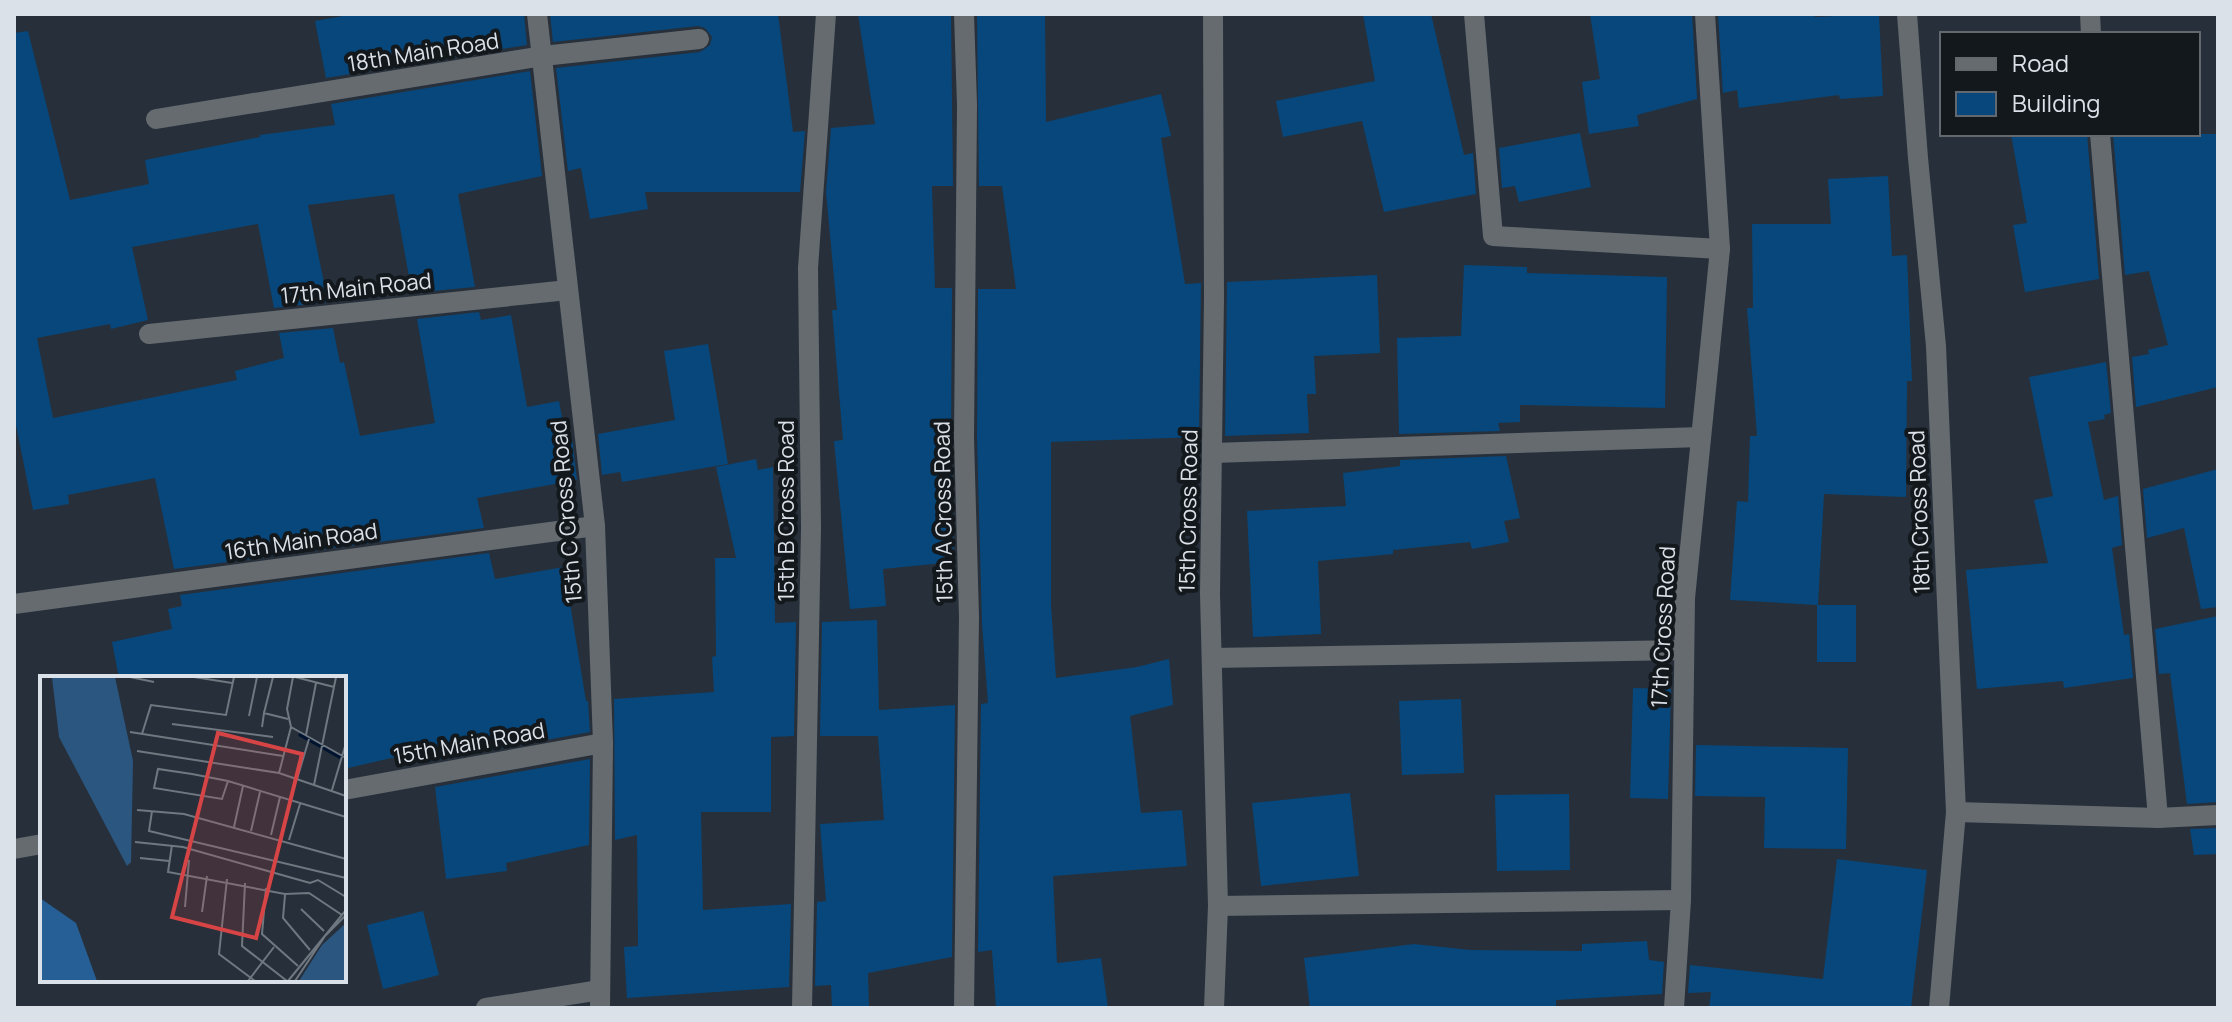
<svg xmlns="http://www.w3.org/2000/svg" width="2232" height="1022" font-family="Manrope,sans-serif">
	<style>
		.building { fill: #07477b }
		.lines { fill: none; stroke-linecap: round; stroke-linejoin: round }
		.street { stroke: #666b70; stroke-width: 20 }
		.labels { text-anchor: middle; stroke-width: 8; stroke-linejoin: round; paint-order: stroke }
		.street-label { font-size: 22px; fill: #dbe1e8; stroke: #13181c }
		.inset-river { fill: none; stroke: #00142f; stroke-width: 4 }
		.inset-road { fill: none; stroke: #6f7780; stroke-width: 2 }
		.view { fill: #d74445; fill-opacity: 0.15; stroke: #d74445; stroke-width: 4 }
		.inset-edge { fill: none; stroke: #dbe1e8; stroke-width: 4 }
	</style>
	<rect width="100%" height="100%" fill="#27303a"/>
	<!-- building -->
	<g class="building">
		<polygon points="354,14 524,14 527,45 326,78 315,21"/>
		<polygon points="550,14 778,14 793,132 805,131 800,192 645,192 648,209 590,219 581,168 568,171 556,68 700,52 710,45 712,37 705,28 698,26 553,42"/>
		<polygon points="858,14 951,14 953,186 932,186 935,288 952,288 951,438 954,562 883,569 886,606 850,609 834,441 843,440 832,310 837,310 826,192 831,128 875,124"/>
		<polygon points="977,14 1045,14 1046,122 1161,94 1171,136 1161,138 1185,284 1201,283 1199,437 1051,442 1051,605 1056,678 1137,667 1169,659 1173,705 1130,716 1141,813 1182,810 1187,866 1053,876 1057,963 1101,958 1108,1008 996,1008 992,950 978,952 981,704 988,703 982,624 977,438 978,289 1016,289 1002,186 979,186"/>
		<polygon points="1363,14 1431,14 1464,155 1473,153 1476,194 1384,212 1362,121 1283,137 1276,101 1375,81"/>
		<polygon points="1590,14 1692,14 1697,99 1637,115 1639,126 1589,134 1582,82 1600,79"/>
		<polygon points="1718,14 1815,14 1815,17 1879,14 1883,96 1840,99 1839,95 1739,108 1737,90 1723,93"/>
		<polygon points="28,31 70,200 149,184 145,160 260,137 260,135 335,125 331,104 530,71 542,176 458,194 475,287 412,293 394,194 308,205 328,302 274,308 258,224 132,247 148,320 111,329 110,324 37,338 53,418 237,380 235,371 284,358 279,333 333,328 340,363 344,362 360,436 435,423 417,319 479,312 481,320 511,315 527,407 559,401 566,439 572,438 577,480 477,498 484,528 174,569 155,478 68,495 69,504 33,510 14,415 14,33"/>
		<polygon points="1580,133 1591,187 1519,202 1515,186 1502,188 1499,148"/>
		<polygon points="2011,134 2087,134 2099,279 2025,292 2013,225 2027,223"/>
		<polygon points="2113,134 2218,134 2218,387 2136,407 2132,357 2149,354 2148,350 2168,345 2149,271 2125,275"/>
		<polygon points="1888,176 1892,256 1907,255 1912,381 1907,381 1906,497 1824,494 1818,605 1856,605 1856,662 1817,662 1817,605 1730,600 1737,501 1748,502 1750,436 1757,436 1747,308 1753,308 1752,224 1831,224 1828,179"/>
		<polygon points="1464,265 1527,267 1527,273 1667,277 1665,408 1520,405 1520,422 1498,423 1500,431 1399,434 1397,338 1461,336"/>
		<polygon points="1377,275 1380,353 1314,356 1316,394 1307,394 1309,433 1225,436 1227,282"/>
		<polygon points="708,344 728,464 622,482 620,472 602,475 598,434 675,420 664,351"/>
		<polygon points="2106,362 2111,413 2104,415 2105,419 2088,422 2104,500 2118,496 2122,545 2112,548 2124,635 2129,634 2133,678 2064,688 2063,681 1977,689 1966,570 2048,563 2034,500 2053,496 2029,377"/>
		<polygon points="1506,456 1520,518 1504,521 1509,542 1472,549 1470,542 1393,550 1393,554 1318,561 1321,634 1253,637 1247,511 1346,506 1343,473 1400,466 1400,460"/>
		<polygon points="756,459 758,470 773,467 775,623 796,622 794,736 771,737 771,812 701,812 703,910 791,904 789,987 627,998 624,947 638,946 637,835 615,840 614,699 714,692 712,657 716,656 715,558 736,558 716,467"/>
		<polygon points="2218,469 2218,607 2201,609 2184,528 2147,538 2143,489"/>
		<polygon points="489,553 495,579 564,567 586,701 588,701 590,732 431,761 430,749 344,769 344,678 119,678 112,642 172,629 168,609 182,606 180,595"/>
		<polygon points="2218,616 2218,802 2187,804 2170,673 2159,674 2155,629"/>
		<polygon points="877,620 879,710 955,705 952,957 868,973 869,1008 832,1008 831,985 815,986 817,902 826,901 820,824 884,820 878,736 820,736 822,622"/>
		<polygon points="1633,688 1671,689 1668,799 1630,798"/>
		<polygon points="1461,699 1464,773 1402,775 1399,701"/>
		<polygon points="1696,745 1848,748 1846,849 1764,848 1765,797 1695,796"/>
		<polygon points="590,759 589,845 506,863 507,871 446,879 435,787"/>
		<polygon points="1350,793 1359,876 1261,886 1252,803"/>
		<polygon points="1569,794 1570,870 1497,871 1495,795"/>
		<polygon points="2218,828 2218,854 2194,855 2190,829"/>
		<polygon points="1837,859 1927,870 1911,1008 1709,1008 1711,992 1688,993 1690,965 1823,979"/>
		<polygon points="423,911 439,975 383,989 367,925"/>
		<polygon points="1647,941 1649,960 1664,962 1662,994 1556,1000 1556,1008 1310,1008 1304,958 1414,944 1470,950 1582,951 1582,944"/>
	</g>
	<g class="lines">
		<!-- street -->
		<g class="street">
			<polyline points="537,14 595,526 603,743 600,1008"/>
			<polyline points="964,14 967,105 964,438 969,617 964,1008"/>
			<polyline points="1213,14 1214,298 1210,594 1218,906 1214,1008"/>
			<polyline points="1474,14 1493,236 1720,249"/>
			<polyline points="1907,14 1918,158 1936,346 1956,812 1939,1008"/>
			<polyline points="2090,14 2091,34"/>
			<polyline points="156,119 543,56 699,39"/>
			<polyline points="2100,134 2158,818"/>
			<polyline points="149,334 568,290"/>
			<polyline points="1213,453 1701,437"/>
			<polyline points="14,604 595,526"/>
			<polyline points="1212,658 1684,650"/>
			<polyline points="344,790 603,743"/>
			<polyline points="1956,812 2158,818 2218,815"/>
			<polyline points="14,849 42,844"/>
			<polyline points="1218,906 1681,900"/>
			<polyline points="486,1008 600,990"/>
			<polyline points="802,1008 811,528 808,268 826,14"/>
			<polyline points="1674,1008 1681,900 1685,598 1720,249 1705,14"/>
		</g>
	</g>
	<g class="labels">
		<!-- street labels -->
		<g class="street-label">
			<text transform="translate(423 52) rotate(-9)" y="8">18th Main Road</text>
			<text transform="translate(356 288) rotate(-6)" y="8">17th Main Road</text>
			<text transform="translate(786 511) rotate(-90)" y="8">15th B Cross Road</text>
			<text transform="translate(1188 511) rotate(-89)" y="8">15th Cross Road</text>
			<text transform="translate(566 512) rotate(-95)" y="8">15th C Cross Road</text>
			<text transform="translate(943 512) rotate(-91)" y="8">15th A Cross Road</text>
			<text transform="translate(1919 512) rotate(-92)" y="8">18th Cross Road</text>
			<text transform="translate(301 541) rotate(-8)" y="8">16th Main Road</text>
			<text transform="translate(1663 627) rotate(-87)" y="8">17th Cross Road</text>
			<text transform="translate(469 743) rotate(-10)" y="8">15th Main Road</text>
		</g>
	</g>
	<!-- overview -->
	<g transform="translate(40 676)">
		<rect width="306" height="306" fill="#27303a"/>
		<path d="M 12,1 L 75,1 L 93,85 L 91,186 L 87,190 L 19,61 ZM 306,247 L 306,305 L 259,305 L 282,269 Z" fill="#2b5680"/>
		<path d="M 0,222 L 36,247 L 57,305 L 0,305 Z" fill="#265f95"/>
		<path class="inset-river" d="M 259,58 L 302,82"/>
		<path class="inset-road" d="M 90,1 L 114,6M 154,1 L 192,7M 255,1 L 294,11M 224,37 L 233,1M 209,40 L 217,1M 132,48 L 233,61M 222,51 L 224,37 L 248,43M 251,51 L 306,82M 90,56 L 243,80M 102,58 L 111,29 L 186,39 L 194,1M 266,59 L 276,7M 97,75 L 239,97 L 306,120M 239,97 L 251,51 L 247,33 L 253,1M 257,103 L 269,63M 188,105 L 182,123 L 114,112 L 118,93 L 152,98 L 188,105 L 306,141M 274,109 L 296,1M 292,114 L 306,67M 97,134 L 144,138 L 306,183M 112,135 L 109,155 L 306,202M 194,151 L 203,110M 211,155 L 220,116M 231,159 L 240,121M 249,164 L 260,128M 95,166 L 143,171 L 270,207 L 278,204 L 306,221M 132,169 L 128,196 L 245,218 L 269,217 L 302,239M 100,182 L 129,185M 187,203 L 179,278 L 215,305M 205,207 L 202,270 L 247,305M 226,212 L 222,258 L 258,290M 245,219 L 243,242 L 270,274M 145,231 L 149,184M 261,233 L 284,255M 162,236 L 167,200M 208,305 L 234,271M 248,305 L 306,234M 255,305 L 285,260 L 306,239"/>
		<path class="view" d="M 178,57 L 262,78 L 216,262 L 132,241 Z"/>
		<rect width="306" height="306" class="inset-edge"/>
	</g>
	<!-- border -->
	<rect width="2232" height="1022" fill="none" stroke="#dbe1e8" stroke-width="32"/>
	<!-- legend -->
	<rect x="1940" y="32" width="260" height="104" fill="#13181c" stroke="#63686e" stroke-width="2"/>
	<rect x="1956" y="58" width="40" height="12" fill="#666b70" stroke="#63686e" stroke-width="2"/>
	<text x="2012" y="72" font-size="24" fill="#dbe1e8">Road</text>
	<rect x="1956" y="92" width="40" height="24" fill="#07477b" stroke="#63686e" stroke-width="2"/>
	<text x="2012" y="112" font-size="24" fill="#dbe1e8">Building</text>
</svg>
